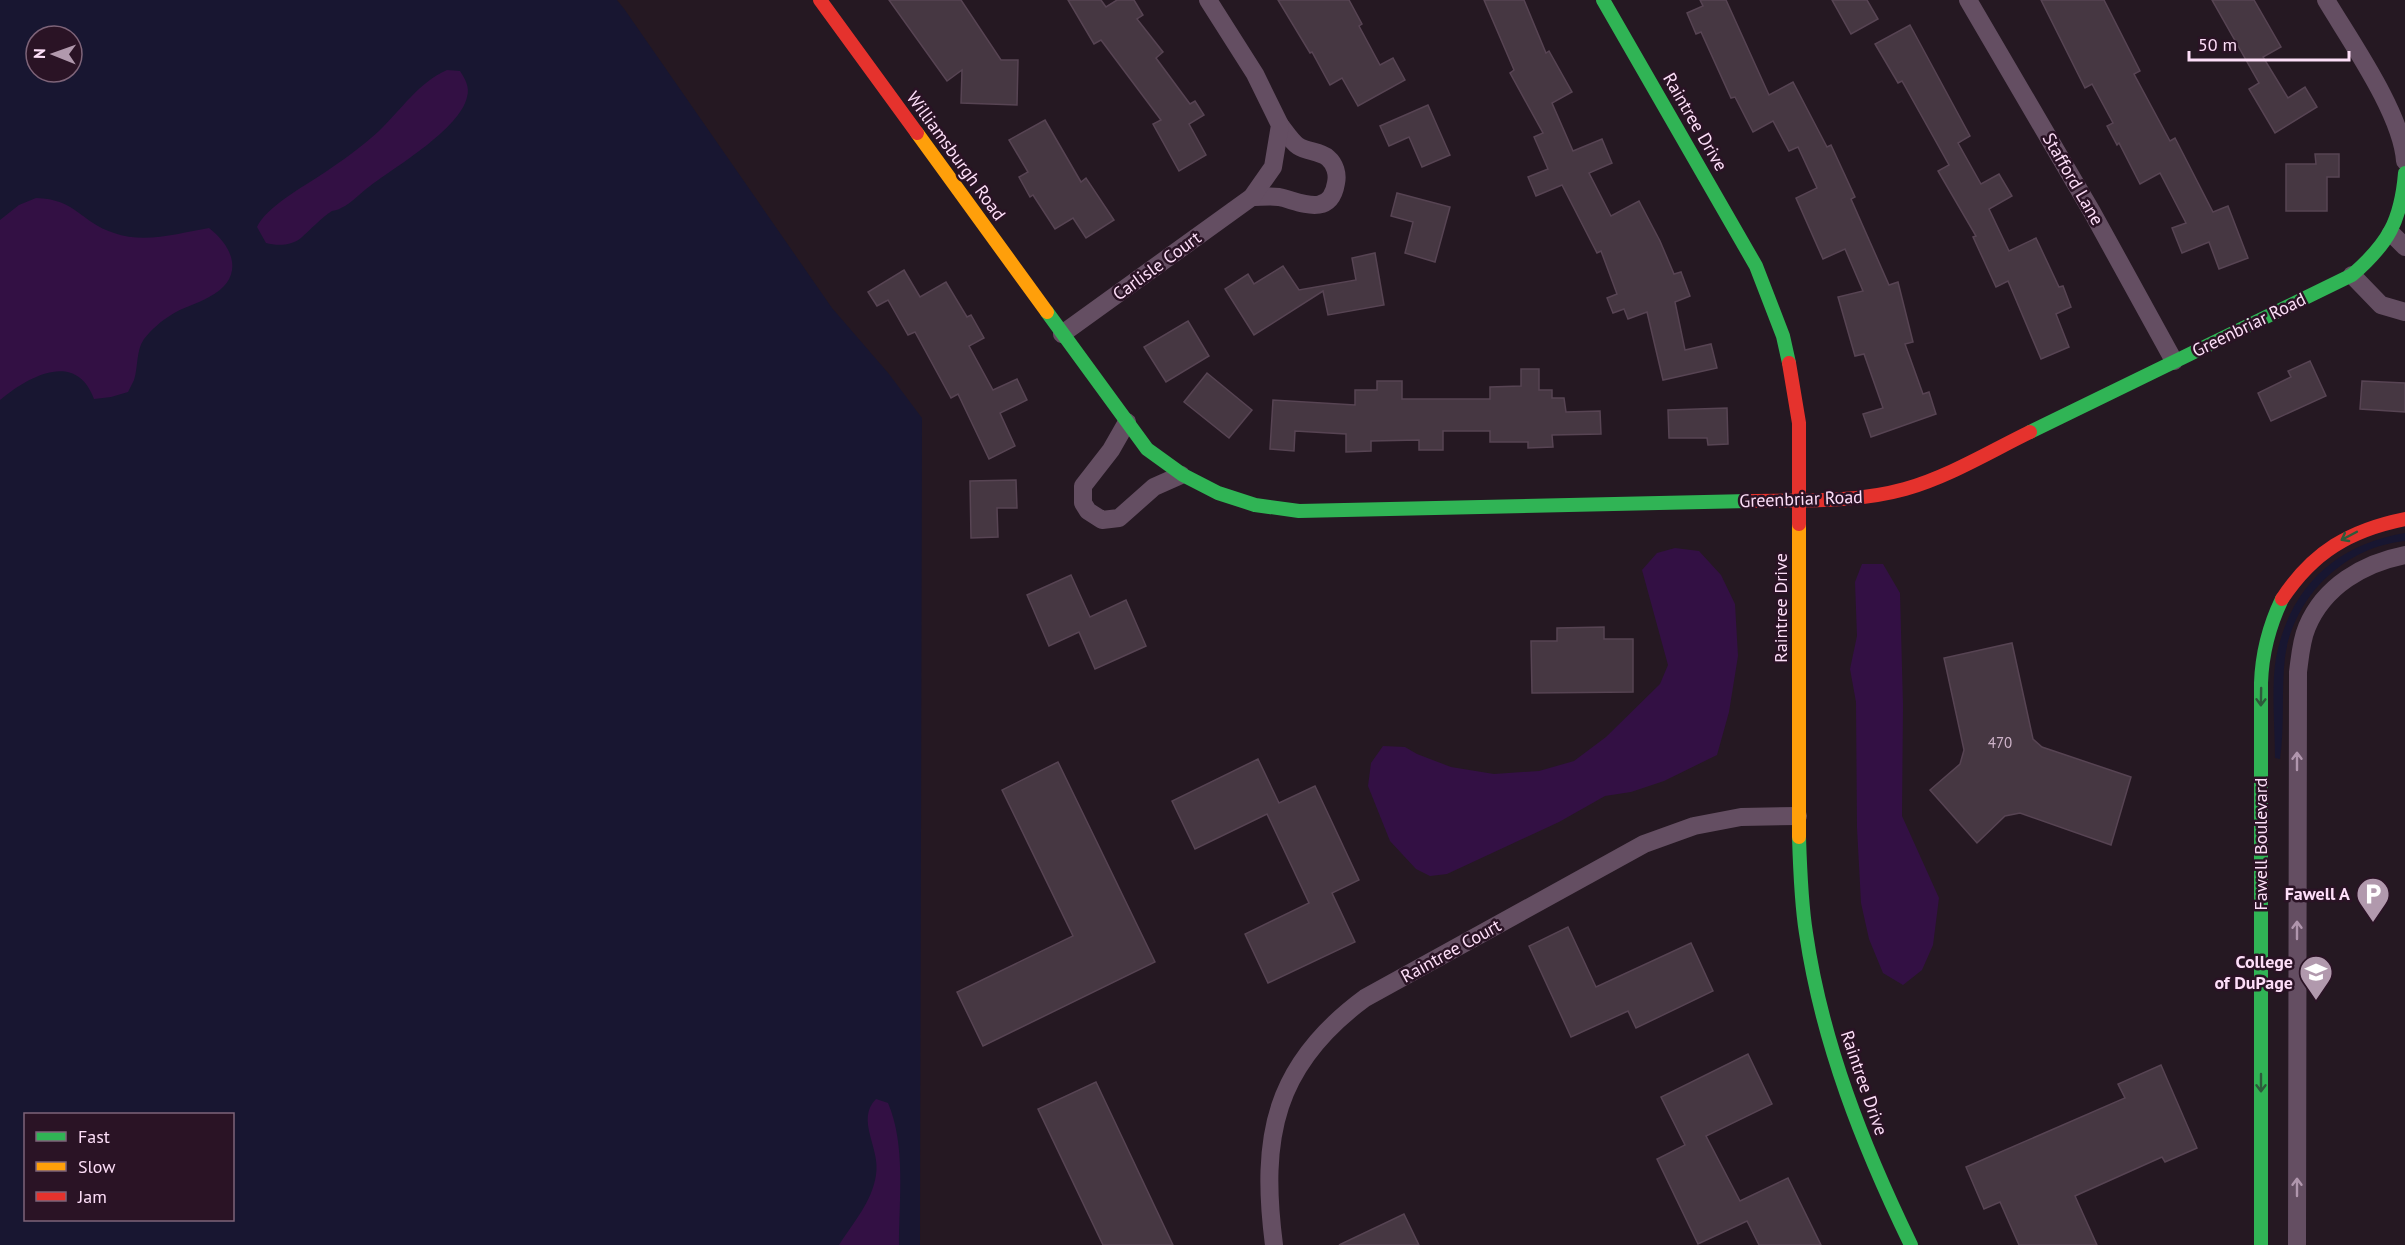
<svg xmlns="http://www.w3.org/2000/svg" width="2405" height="1245" font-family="'PT Sans',sans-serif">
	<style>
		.green { fill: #181631; fill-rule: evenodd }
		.water { fill: #331044 }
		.building { fill: #463742; stroke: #574453; stroke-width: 1.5 }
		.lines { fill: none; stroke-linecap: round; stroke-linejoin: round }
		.street { stroke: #644e62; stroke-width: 18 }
		.fast { stroke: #30b455; stroke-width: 14 }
		.slow { stroke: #ff9f0a; stroke-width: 14 }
		.jam { stroke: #e5322d; stroke-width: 14 }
		.oneway { stroke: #2d5b3b }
		.oneway2 { stroke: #b096ad }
		.labels { text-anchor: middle; stroke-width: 5; stroke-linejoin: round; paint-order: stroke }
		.number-label { font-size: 15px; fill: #cfb4ca }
		.street-label { font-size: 18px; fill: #fddef8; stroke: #2a1325 }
		.poi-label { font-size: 18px; font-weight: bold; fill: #fddef8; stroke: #2a1325; text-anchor: end }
	</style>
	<rect width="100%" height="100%" fill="#251822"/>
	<!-- green -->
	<g class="green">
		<path d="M 0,0 L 617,0 L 625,10 L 832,308 L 889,374 L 922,418 L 920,1245 L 0,1245 ZM 36,36 L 72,36 L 72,72 L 36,72 ZM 26,1114 L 232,1114 L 232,1220 L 26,1220 Z"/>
		<path d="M 2405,533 L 2405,541 C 2344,547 2294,596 2285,657 C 2281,691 2285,725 2280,759 L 2275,758 C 2275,728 2271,687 2276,658 C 2290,587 2335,545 2405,533 Z"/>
	</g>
	<!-- water -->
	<g class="water">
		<path d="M 447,70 L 460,71 C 465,79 470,87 467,97 C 460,129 395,167 370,186 C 360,193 352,203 341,208 C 338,210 335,210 332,211 C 321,218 310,230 301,238 C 291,246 277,246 266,243 L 257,227 C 266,207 306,185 324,173 C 342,161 364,145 379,131 C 401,110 419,82 447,70 Z"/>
		<path d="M 36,198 C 76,199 80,222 114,233 C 145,244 179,233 209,228 C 236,249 244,279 209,297 C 197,304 183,307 171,315 C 161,321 151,330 144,339 C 136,350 138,368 134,380 C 132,384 130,388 128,392 L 111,397 L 94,399 C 76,350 29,376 0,400 L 0,220 L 19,205 Z"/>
		<polygon points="1675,548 1699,551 1721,575 1735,604 1738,656 1729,712 1717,755 1664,781 1631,792 1605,796 1559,822 1447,874 1430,876 1416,869 1390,841 1368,786 1371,763 1383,746 1405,747 1417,754 1451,767 1494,774 1539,771 1574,761 1606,737 1660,684 1668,665 1642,570 1657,553"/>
		<polygon points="1862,564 1883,564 1900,593 1903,705 1902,816 1939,898 1933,945 1922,970 1903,985 1883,973 1869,939 1861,903 1857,828 1856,702 1850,669 1857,636 1855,582"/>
		<path d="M 876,1099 L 888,1103 C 906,1145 899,1200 899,1245 L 839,1245 C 853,1223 872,1202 876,1175 C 881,1148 855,1120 876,1099 Z"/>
	</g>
	<!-- building -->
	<g class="building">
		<polygon points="889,0 961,0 1001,60 1018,60 1017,105 961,103 962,70 947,81"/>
		<polygon points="1068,0 1101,0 1106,7 1117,0 1134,0 1143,15 1137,19 1163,52 1156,58 1190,104 1195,101 1204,115 1189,124 1206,155 1179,171 1153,124 1161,120 1101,40 1094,44"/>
		<polygon points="1278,0 1349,0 1362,24 1359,26 1380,65 1393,58 1405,80 1358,106 1342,78 1330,85 1312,52 1310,53"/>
		<polygon points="1484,0 1524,0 1546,53 1549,51 1572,92 1552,103 1573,151 1602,139 1612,163 1589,173 1611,216 1639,201 1660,241 1674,274 1681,272 1690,296 1675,302 1685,350 1711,344 1717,368 1663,380 1647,312 1628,319 1624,309 1613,313 1607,298 1617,294 1601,251 1597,253 1562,185 1536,196 1528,177 1548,169 1534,137 1543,133 1510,73 1514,70"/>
		<polygon points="1700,0 1726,0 1769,95 1793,82 1827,147 1831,145 1855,197 1851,199 1889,285 1898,282 1913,342 1905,344 1923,394 1929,392 1936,414 1871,437 1863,414 1883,408 1864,354 1855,356 1838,297 1863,291 1845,249 1823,259 1796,198 1817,188 1798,147 1789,151 1773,121 1753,132 1735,97 1731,98 1701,32 1696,34 1687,13 1703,6"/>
		<polygon points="1832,0 1867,0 1878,19 1851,34"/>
		<polygon points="2041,0 2104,0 2140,71 2134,74 2170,141 2175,138 2213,212 2228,206 2248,258 2219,269 2209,242 2182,253 2172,228 2186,223 2160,173 2140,184 2119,143 2117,145 2107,126 2113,123 2092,84 2085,88"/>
		<polygon points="2212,0 2254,0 2281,47 2263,57 2288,98 2305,87 2317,107 2275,133 2249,89 2259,83"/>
		<polygon points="1910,25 1970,136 1958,143 1981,184 1999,174 2012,196 1989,209 2009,251 2036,238 2059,287 2063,286 2071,307 2056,314 2069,347 2041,359 2008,281 1996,287 1973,237 1976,236 1938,171 1949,165 1902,81 1898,83 1875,44"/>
		<polygon points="1428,105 1450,155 1422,167 1409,137 1389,146 1380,126"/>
		<polygon points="1045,120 1081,182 1086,178 1114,220 1086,238 1073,218 1055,229 1033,195 1030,197 1019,177 1028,172 1009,140"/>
		<polygon points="2315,154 2339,154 2339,177 2327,177 2327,211 2286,211 2286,164 2316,164"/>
		<polygon points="1397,193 1450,207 1435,262 1405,253 1413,222 1391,216"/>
		<polygon points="1375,253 1384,305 1328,315 1323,291 1254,335 1225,289 1248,274 1254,284 1283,266 1299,290 1356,280 1352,258"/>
		<polygon points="904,270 920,297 946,282 967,317 971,315 984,338 969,346 993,390 1017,379 1027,400 1000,413 1015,446 989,459 958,394 951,398 915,332 908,335 888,300 877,306 868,292"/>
		<polygon points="1188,321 1209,356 1166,382 1144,347"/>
		<polygon points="2310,361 2326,396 2271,421 2258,393 2291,377 2288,371"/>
		<polygon points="1521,369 1539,369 1539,390 1552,390 1552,398 1564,398 1566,412 1600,411 1601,434 1552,435 1553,447 1528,448 1528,442 1490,442 1490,431 1443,431 1443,450 1419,450 1419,440 1371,441 1371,451 1346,452 1346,434 1295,431 1294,451 1270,449 1273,400 1355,405 1355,390 1377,390 1377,381 1402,381 1402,399 1490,399 1490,387 1521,386"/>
		<polygon points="1207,373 1252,410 1229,438 1184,402"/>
		<polygon points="2362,381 2405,383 2405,412 2360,409"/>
		<polygon points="1727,408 1728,444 1708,445 1707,438 1669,438 1668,410"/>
		<polygon points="1016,480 1017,508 997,508 998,537 971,538 970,481"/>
		<polygon points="1071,575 1090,617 1126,600 1146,646 1095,669 1079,632 1049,646 1027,595"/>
		<polygon points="1604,627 1604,639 1633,639 1633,692 1532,693 1531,641 1557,641 1557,628"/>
		<polygon points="2012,643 2033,739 2042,747 2131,777 2111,845 2020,813 2005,816 1977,843 1930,790 1960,764 1964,750 1944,658"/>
		<polygon points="1258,759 1279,803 1315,786 1359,880 1332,893 1355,942 1268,983 1245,934 1309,903 1267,814 1195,849 1172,801"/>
		<polygon points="1058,762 1155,962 983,1046 957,992 1073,936 1002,790"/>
		<polygon points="1568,927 1596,987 1691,943 1713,991 1636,1028 1628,1011 1571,1037 1529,946"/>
		<polygon points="1748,1054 1772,1104 1706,1136 1740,1201 1788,1178 1821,1245 1759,1245 1747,1221 1698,1244 1657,1159 1685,1145 1661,1097"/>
		<polygon points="2161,1065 2197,1148 2165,1162 2162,1157 2075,1196 2097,1245 2019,1245 2000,1202 1984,1209 1966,1167 2125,1098 2118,1084"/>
		<polygon points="1096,1082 1173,1245 1103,1245 1038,1109"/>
		<polygon points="1404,1214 1419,1245 1339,1245"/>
	</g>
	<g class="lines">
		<!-- street -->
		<g class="street">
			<polyline points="1968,0 2092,212 2174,361"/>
			<path d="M 2326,0 C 2351,42 2402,114 2405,161"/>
			<path d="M 1252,197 C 1260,197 1271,196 1279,197 C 1299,201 1330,219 1336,183 C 1338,174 1335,164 1328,158 C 1320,151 1307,152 1298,146 C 1291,141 1285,131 1280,125"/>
			<polyline points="2391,233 2405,247"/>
			<polyline points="2352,275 2381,305 2405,312"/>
			<polyline points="1062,334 1252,197 1273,167 1280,125 1255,74 1208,0"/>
			<polyline points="1127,422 1111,450 1083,486 1083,503 1088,511 1102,520 1119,518 1154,487 1181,475"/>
			<path d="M 1274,1245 C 1260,1137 1274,1065 1365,998 L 1644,844 L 1694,826 L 1741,817 L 1798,816"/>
			<path d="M 2297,1245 L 2298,672 C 2300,657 2301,641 2307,627 C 2324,586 2364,563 2405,555"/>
		</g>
		<!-- fast -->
		<g class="fast">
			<polyline points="1603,0 1756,266 1783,336 1789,363"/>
			<polyline points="1047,312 1147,449 1183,475 1218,493 1255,505 1299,511 1749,501"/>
			<path d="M 2030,432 L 2352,275 C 2388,244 2401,221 2405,173"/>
			<path d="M 1799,837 C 1800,869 1801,902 1806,933 C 1822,1043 1863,1146 1911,1245"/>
			<path d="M 2261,1245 L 2261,683 C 2262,653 2269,626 2282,599"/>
		</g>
		<!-- slow -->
		<g class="slow">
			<polyline points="917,133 1047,312"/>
			<polyline points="1799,524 1799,837"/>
		</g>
		<!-- jam -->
		<g class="jam">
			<polyline points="820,0 917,133"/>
			<polyline points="1789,363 1799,423 1799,524"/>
			<path d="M 1749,501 C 1801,500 1855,503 1905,489 C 1948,477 1989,452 2030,432"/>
			<path d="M 2282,599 C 2313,552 2350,530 2405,519"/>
		</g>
	</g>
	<!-- one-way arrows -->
	<defs><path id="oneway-shaft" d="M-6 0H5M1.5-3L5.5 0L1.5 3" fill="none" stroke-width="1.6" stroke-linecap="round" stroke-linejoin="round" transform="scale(1.5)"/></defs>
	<g class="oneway">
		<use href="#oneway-shaft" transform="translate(2349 536) rotate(152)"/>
		<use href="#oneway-shaft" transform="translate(2261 697) rotate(91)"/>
		<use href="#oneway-shaft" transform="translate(2261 1083) rotate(90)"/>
	</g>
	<g class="oneway2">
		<use href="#oneway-shaft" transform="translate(2297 761) rotate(-90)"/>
		<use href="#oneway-shaft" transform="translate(2297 930) rotate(-90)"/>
		<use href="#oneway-shaft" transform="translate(2297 1187) rotate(-90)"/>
	</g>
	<!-- icons -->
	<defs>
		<symbol id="parking-pin" viewBox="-11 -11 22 30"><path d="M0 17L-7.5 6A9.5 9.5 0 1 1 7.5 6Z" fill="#b199ad" stroke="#2a1325"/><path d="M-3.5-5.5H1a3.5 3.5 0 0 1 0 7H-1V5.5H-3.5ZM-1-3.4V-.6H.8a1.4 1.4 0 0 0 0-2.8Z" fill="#fff"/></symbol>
		<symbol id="university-pin" viewBox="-11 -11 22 30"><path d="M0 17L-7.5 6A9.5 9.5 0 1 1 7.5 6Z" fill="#b199ad" stroke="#2a1325"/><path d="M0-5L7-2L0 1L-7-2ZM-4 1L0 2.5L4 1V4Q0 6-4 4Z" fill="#fff"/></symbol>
	</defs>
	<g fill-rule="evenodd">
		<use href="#parking-pin" x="2354" y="875" width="38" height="52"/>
		<use href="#university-pin" x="2297" y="953" width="38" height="52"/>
	</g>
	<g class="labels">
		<!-- number labels -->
		<g class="number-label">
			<text x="2000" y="748">470</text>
		</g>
		<!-- street labels -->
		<g class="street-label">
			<text transform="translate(1695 122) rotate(60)" y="6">Raintree Drive</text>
			<text transform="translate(956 156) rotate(54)" y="6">Williamsburgh Road</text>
			<text transform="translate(2073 179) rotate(60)" y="6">Stafford Lane</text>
			<text transform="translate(1157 266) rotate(-36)" y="6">Carlisle Court</text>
			<text transform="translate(2249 325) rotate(-26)" y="6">Greenbriar Road</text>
			<text transform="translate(1801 499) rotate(-2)" y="6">Greenbriar Road</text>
			<text transform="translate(1781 608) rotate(-90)" y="6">Raintree Drive</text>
			<text transform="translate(2261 844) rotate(-90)" y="6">Fawell Boulevard</text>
			<text transform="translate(1451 951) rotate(-29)" y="6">Raintree Court</text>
			<text transform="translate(1864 1083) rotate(71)" y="6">Raintree Drive</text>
		</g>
		<!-- poi labels -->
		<g class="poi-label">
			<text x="2350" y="900">Fawell A</text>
			<text x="2293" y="968">College<tspan x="2293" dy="21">of DuPage</tspan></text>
		</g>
	</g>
	<!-- legend -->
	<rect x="24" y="1113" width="210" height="108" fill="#2a1325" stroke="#7e6479" stroke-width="1.5"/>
	<rect x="36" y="1132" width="30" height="9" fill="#30b455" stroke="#7e6479" stroke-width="1.5"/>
	<text x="78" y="1143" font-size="18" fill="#fddef8">Fast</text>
	<rect x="36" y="1162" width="30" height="9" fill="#ff9f0a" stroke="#7e6479" stroke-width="1.5"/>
	<text x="78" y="1173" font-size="18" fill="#fddef8">Slow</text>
	<rect x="36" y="1192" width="30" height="9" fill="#e5322d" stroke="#7e6479" stroke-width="1.5"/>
	<text x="78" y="1203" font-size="18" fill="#fddef8">Jam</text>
	<!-- north arrow -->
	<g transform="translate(54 54) rotate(271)"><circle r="28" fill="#2a1325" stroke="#7e6479" stroke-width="1.5"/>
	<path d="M0-4.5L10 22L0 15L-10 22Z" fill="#b199ad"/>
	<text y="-9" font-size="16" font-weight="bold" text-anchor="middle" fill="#fddef8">N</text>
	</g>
	<!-- scale -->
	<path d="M2189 51v9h160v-9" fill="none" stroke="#fddef8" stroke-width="3"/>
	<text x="2198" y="51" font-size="18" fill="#fddef8" stroke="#2a1325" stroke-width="4.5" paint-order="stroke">50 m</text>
</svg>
